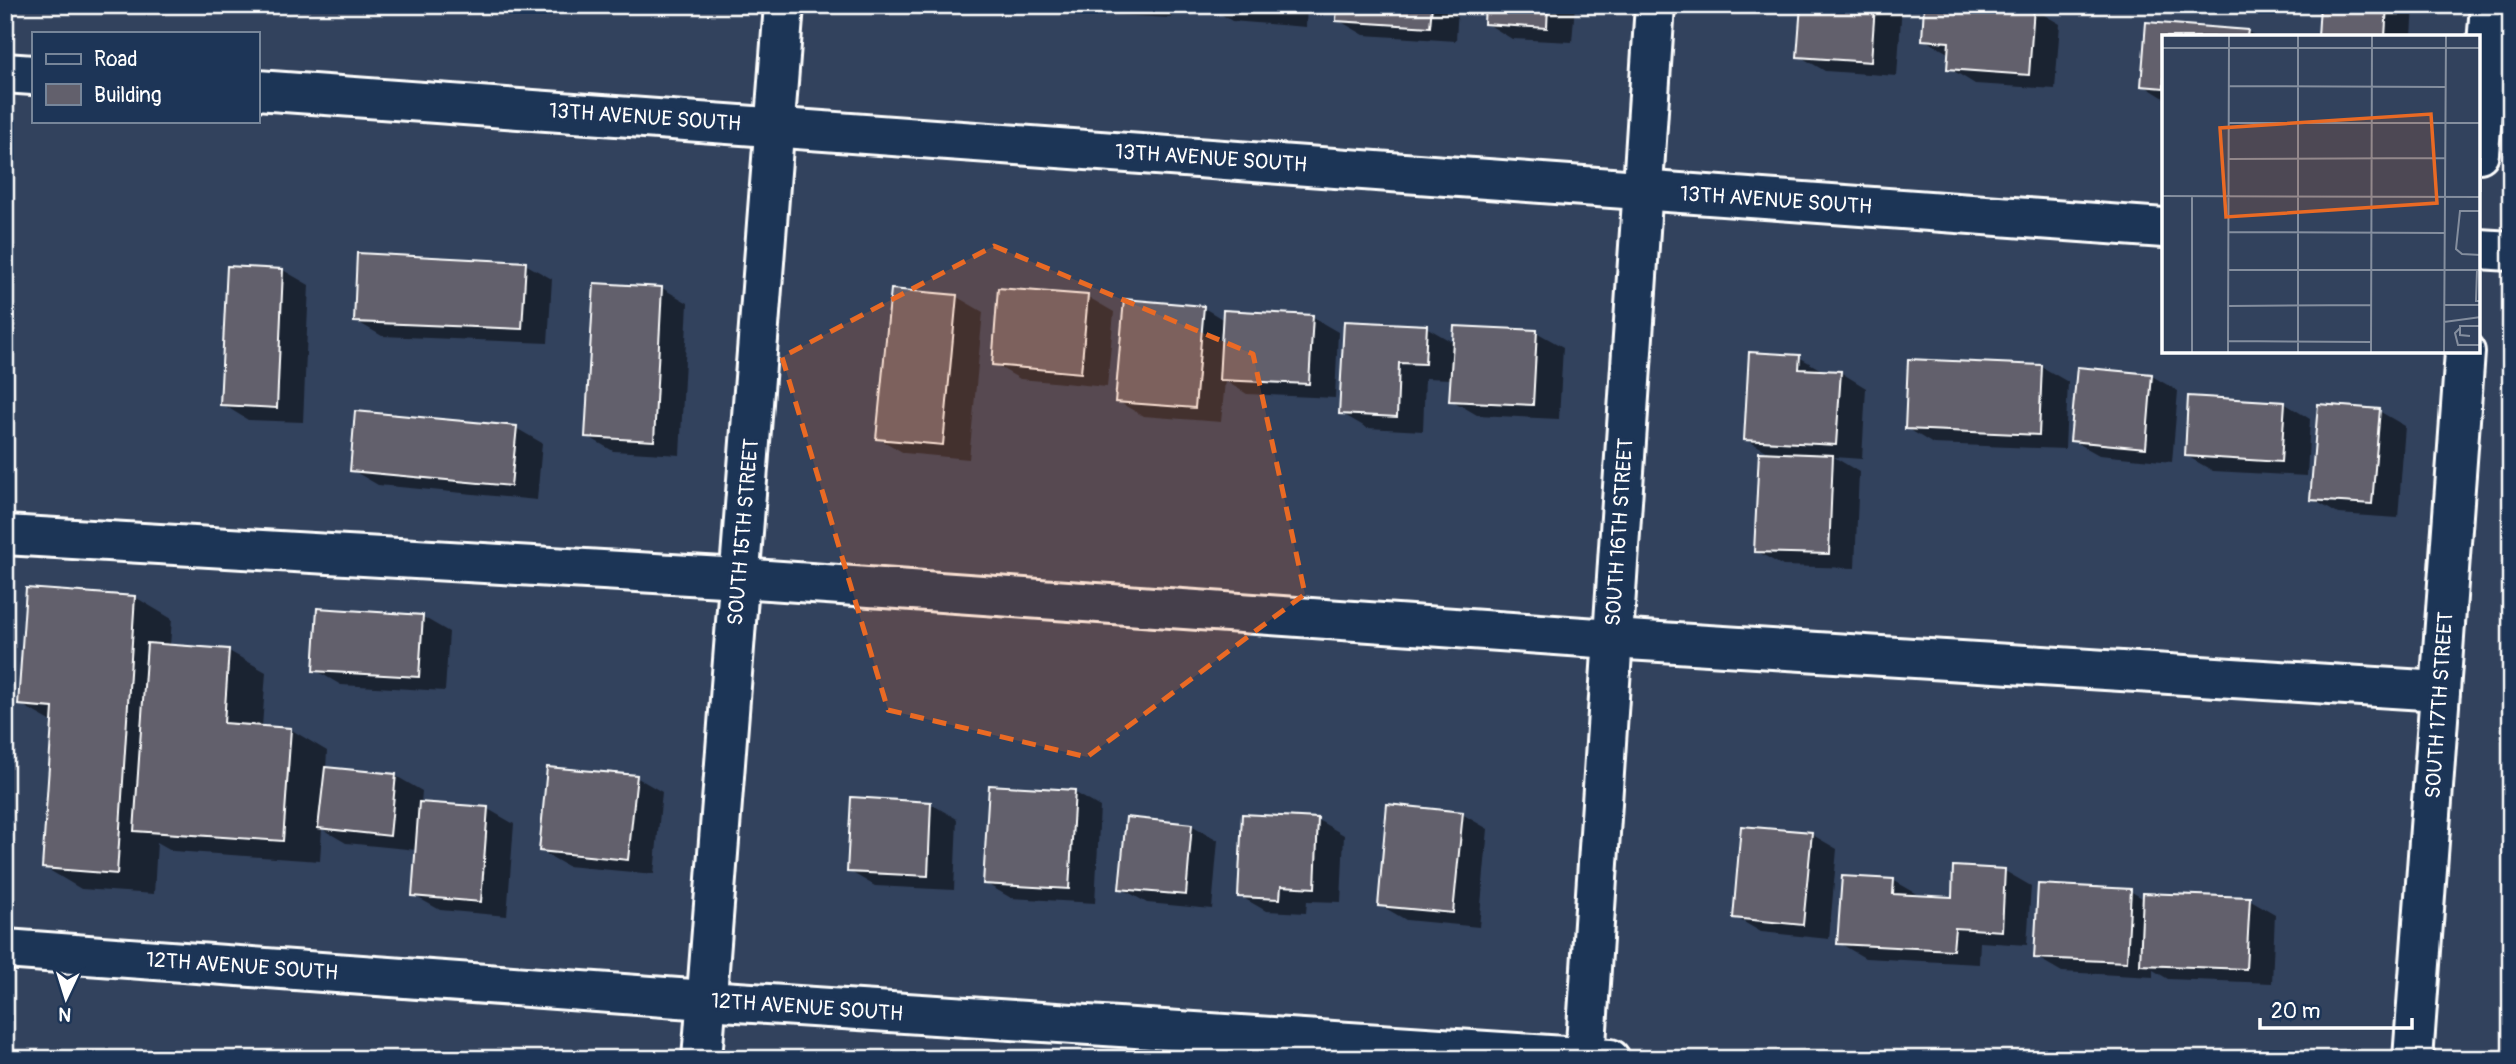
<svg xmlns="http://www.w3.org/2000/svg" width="2516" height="1064" font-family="Pangolin,sans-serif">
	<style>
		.shadow { fill: #0007 }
		.building { fill: #62606c; stroke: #fff; stroke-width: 2 }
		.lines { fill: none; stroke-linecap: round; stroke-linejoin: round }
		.minor-casing { stroke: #fff; stroke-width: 44 }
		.minor { stroke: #1d3557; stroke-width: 38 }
		.marked { fill: #ea6a24; fill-opacity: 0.2; stroke: #ea6a24; stroke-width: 5; stroke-dasharray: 14 9; stroke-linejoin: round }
		.labels { text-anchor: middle; stroke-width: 7; stroke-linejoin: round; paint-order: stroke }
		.street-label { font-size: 21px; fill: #fff; stroke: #1d3557 }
		.inset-road { fill: none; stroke: #848e9e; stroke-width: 2 }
		.view { fill: #ea6a24; fill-opacity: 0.15; stroke: #ea6a24; stroke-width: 3.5 }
		.inset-edge { fill: none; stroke: #fff; stroke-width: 3.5 }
	</style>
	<rect width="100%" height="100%" fill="#32425d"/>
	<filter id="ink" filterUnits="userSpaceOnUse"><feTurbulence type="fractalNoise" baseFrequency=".0143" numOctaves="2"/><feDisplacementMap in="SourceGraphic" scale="14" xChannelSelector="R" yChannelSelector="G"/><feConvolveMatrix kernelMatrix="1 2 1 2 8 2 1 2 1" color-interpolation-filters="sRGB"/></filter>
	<g filter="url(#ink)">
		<!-- shadow -->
		<g class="shadow">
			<polygon points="1082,5 1172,5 1171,18 1096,14"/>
			<polygon points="1206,5 1307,5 1306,27 1232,21"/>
			<polygon points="1339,5 1458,5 1456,41 1364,35 1338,20"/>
			<polygon points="1487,5 1575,5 1572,42 1512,39 1486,23"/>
			<polygon points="1802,5 1902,5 1897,76 1825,71 1799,56"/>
			<polygon points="1926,5 1985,5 2034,9 2060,24 2055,89 1975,84 1949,68 1950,54 1923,39"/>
			<polygon points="2322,5 2414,5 2412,37 2320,37"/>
			<polygon points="2147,23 2247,31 2257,37 2164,37 2164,98 2143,85"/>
			<polygon points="525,264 552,279 548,343 382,336 356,321"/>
			<polygon points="283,270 309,285 303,422 248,420 222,404"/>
			<polygon points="662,288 688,303 680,455 613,451 587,436"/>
			<polygon points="892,291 957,297 983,312 969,459 904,453 878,438"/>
			<polygon points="1088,297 1114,312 1107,387 1020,379 994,364"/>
			<polygon points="1204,308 1224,320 1312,317 1338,332 1335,398 1247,394 1225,381 1221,422 1143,416 1117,401"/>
			<polygon points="1426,327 1454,343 1536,332 1563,347 1559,419 1477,415 1451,400 1452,379 1425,378 1423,431 1367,428 1341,413"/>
			<polygon points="1799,357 1825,372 1840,372 1866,388 1862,459 1834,457 1859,472 1855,568 1783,566 1756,551 1772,454 1745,439"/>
			<polygon points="2042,367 2068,382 2065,449 1933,444 1907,428"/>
			<polygon points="2079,369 2152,376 2178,391 2172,462 2099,455 2072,440"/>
			<polygon points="2284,403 2310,419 2307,476 2213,471 2187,456"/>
			<polygon points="2379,411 2405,426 2398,518 2338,514 2312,499"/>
			<polygon points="516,428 542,443 537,500 378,485 352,470"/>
			<polygon points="135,597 172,619 170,646 229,651 266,672 262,727 290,729 327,751 326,769 396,776 422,791 421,804 488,809 514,824 507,916 440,910 413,895 417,850 346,843 322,829 320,861 173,851 157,842 154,894 81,889 44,867 54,723 20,704"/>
			<polygon points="423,617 449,632 445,691 341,685 315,670"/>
			<polygon points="636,777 662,792 654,874 567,866 541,851"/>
			<polygon points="1074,792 1100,807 1095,903 1011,898 985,883"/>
			<polygon points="931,804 957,819 954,890 875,886 849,871"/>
			<polygon points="1462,814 1488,829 1479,927 1406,920 1380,905"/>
			<polygon points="1318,820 1344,835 1341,902 1307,901 1306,913 1266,911 1240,896"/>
			<polygon points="1191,825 1218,840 1212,909 1147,903 1121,888"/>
			<polygon points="1811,834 1837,849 1829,939 1761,932 1735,917"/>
			<polygon points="2005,871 2031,886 2027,945 1980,942 1979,964 1865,958 1839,943 1893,880 1919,895 1953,899"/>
			<polygon points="2130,891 2144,899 2249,899 2275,914 2272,983 2168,979 2153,970 2153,977 2062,972 2036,957"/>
		</g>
		<!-- building -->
		<g class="building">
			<polygon points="1204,5 1280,5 1280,13 1204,7"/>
			<polygon points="1337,5 1432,5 1430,27 1336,21"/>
			<polygon points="1485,5 1548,5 1547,28 1484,24"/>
			<polygon points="1801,5 1875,5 1871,62 1797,57"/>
			<polygon points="1924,5 2034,7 2029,75 1947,69 1949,42 1922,40"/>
			<polygon points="2320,5 2387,5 2385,37 2318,37"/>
			<polygon points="2146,22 2248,30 2247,37 2164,37 2164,88 2141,86"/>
			<polygon points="357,253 526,262 522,329 354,322"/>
			<polygon points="227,266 283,269 277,408 220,405"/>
			<polygon points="594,283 662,287 654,441 585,437"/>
			<polygon points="998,288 1088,295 1081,373 992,365"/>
			<polygon points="891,289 957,295 943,445 876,439"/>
			<polygon points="1124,299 1204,306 1195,408 1115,402"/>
			<polygon points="1223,310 1313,315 1309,384 1219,380"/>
			<polygon points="1344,321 1427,325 1425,364 1399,363 1397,417 1339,414"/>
			<polygon points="1454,326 1537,330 1533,405 1449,401"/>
			<polygon points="1749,352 1800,355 1799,369 1841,371 1836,445 1744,440"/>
			<polygon points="1908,359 2042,365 2039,435 1905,429"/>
			<polygon points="2077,367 2152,374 2146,448 2070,441"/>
			<polygon points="2188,396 2285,402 2281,462 2185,456"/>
			<polygon points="2318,404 2380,409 2372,504 2310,500"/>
			<polygon points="355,411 517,426 511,486 350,471"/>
			<polygon points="1759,452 1833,455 1829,554 1754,552"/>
			<polygon points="26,588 135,596 117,874 42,868 53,708 18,705"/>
			<polygon points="317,608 423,615 419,677 313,671"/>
			<polygon points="147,643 229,649 224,723 291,728 283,841 134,831"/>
			<polygon points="325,767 396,774 390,836 318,828"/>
			<polygon points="547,767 637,775 628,860 539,851"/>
			<polygon points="989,785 1075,790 1069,889 983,884"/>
			<polygon points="851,797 931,802 928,876 847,872"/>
			<polygon points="419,802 488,807 481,902 412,896"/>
			<polygon points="1387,804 1463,812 1453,913 1378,906"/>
			<polygon points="1242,814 1318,818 1315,888 1281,886 1280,899 1238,897"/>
			<polygon points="1126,817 1192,824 1186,895 1119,889"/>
			<polygon points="1741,826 1812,832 1803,925 1733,918"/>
			<polygon points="1953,866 2005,869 2002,931 1955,928 1953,950 1837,944 1842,876 1894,879 1893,894 1952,897"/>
			<polygon points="2038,884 2131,889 2127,962 2034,958"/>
			<polygon points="2143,893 2250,897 2246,969 2140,965"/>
		</g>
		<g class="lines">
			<defs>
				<g id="minor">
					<polyline points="5,73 33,75"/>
					<polyline points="257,90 2164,228"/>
					<polyline points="2479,153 2490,5"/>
					<polyline points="2479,249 2511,251"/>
					<polyline points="5,535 740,578 1612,639 2440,691"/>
					<polyline points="5,949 706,1000 1610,1059"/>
					<polyline points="702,1059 784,5"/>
					<polyline points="1585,1059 1655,5"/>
					<polyline points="2413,1059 2465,352"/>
				</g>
			</defs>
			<!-- minor casing -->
			<use href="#minor" class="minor-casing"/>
			<!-- minor -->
			<use href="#minor" class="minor"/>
		</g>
	</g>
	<!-- marked area -->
	<path class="marked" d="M 994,246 L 1253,354 L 1305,594 L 1087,757 L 888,710 L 782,357 Z"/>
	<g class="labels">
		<!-- street labels -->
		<g class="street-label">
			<text transform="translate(645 117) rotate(4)" y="7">13TH AVENUE SOUTH</text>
			<text transform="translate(1211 158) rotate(4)" y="7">13TH AVENUE SOUTH</text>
			<text transform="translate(1776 200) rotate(4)" y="7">13TH AVENUE SOUTH</text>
			<text transform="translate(743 532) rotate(-85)" y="7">SOUTH 15TH STREET</text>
			<text transform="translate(1619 532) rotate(-86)" y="7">SOUTH 16TH STREET</text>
			<text transform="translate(2439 705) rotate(-86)" y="7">SOUTH 17TH STREET</text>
			<text transform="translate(242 966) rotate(4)" y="7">12TH AVENUE SOUTH</text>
			<text transform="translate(807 1007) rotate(4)" y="7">12TH AVENUE SOUTH</text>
		</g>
	</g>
	<!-- overview -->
	<g transform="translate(2162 35)">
		<rect width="318" height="318" fill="#32425d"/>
		<path class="inset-road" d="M 0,13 L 319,13M 67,51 L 283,52M 67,88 L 319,88M 319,123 L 319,157M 67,124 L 283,123M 0,161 L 319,162M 319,176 L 298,176 L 294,214 L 300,219 L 319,220M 66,197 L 283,198M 66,235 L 319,235M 315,235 L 314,266 L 319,266M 282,270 L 319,270M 66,271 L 210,270M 282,287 L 319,282M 298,293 L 293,298 L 296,310 L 319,310M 308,301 L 298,300 L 298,291 L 319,291M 66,306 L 209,307M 30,318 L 30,161M 66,318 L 67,0M 136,318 L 136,0M 209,318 L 210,0M 282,318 L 284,0"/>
		<path class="view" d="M 269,79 L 275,168 L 64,182 L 58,93 Z"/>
		<rect width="318" height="318" class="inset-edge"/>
	</g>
	<!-- margin -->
	<rect width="2516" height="1064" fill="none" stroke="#1d3557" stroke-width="28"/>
	<rect x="14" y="14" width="2488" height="1036" fill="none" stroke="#fff" stroke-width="2.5" filter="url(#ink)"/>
	<!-- legend -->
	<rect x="32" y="32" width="228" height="91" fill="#1d3557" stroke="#77869a" stroke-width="2"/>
	<rect x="46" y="54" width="35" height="10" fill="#1d3557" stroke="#77869a" stroke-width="2"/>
	<text x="94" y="66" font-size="21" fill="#ffffff">Road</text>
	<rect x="46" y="84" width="35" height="21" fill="#62606c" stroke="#77869a" stroke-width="2"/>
	<text x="94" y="102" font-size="21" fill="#ffffff">Building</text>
	<!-- north arrow -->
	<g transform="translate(66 998) rotate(184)" stroke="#1d3557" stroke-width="5" paint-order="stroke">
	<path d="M0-5L12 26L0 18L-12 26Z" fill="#ffffff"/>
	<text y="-10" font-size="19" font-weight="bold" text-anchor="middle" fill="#ffffff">N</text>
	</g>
	<!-- scale -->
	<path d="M2260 1018v10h152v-10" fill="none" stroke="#ffffff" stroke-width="3.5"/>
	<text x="2271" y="1018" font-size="21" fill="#ffffff" stroke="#1d3557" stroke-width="5" paint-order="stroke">20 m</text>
</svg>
